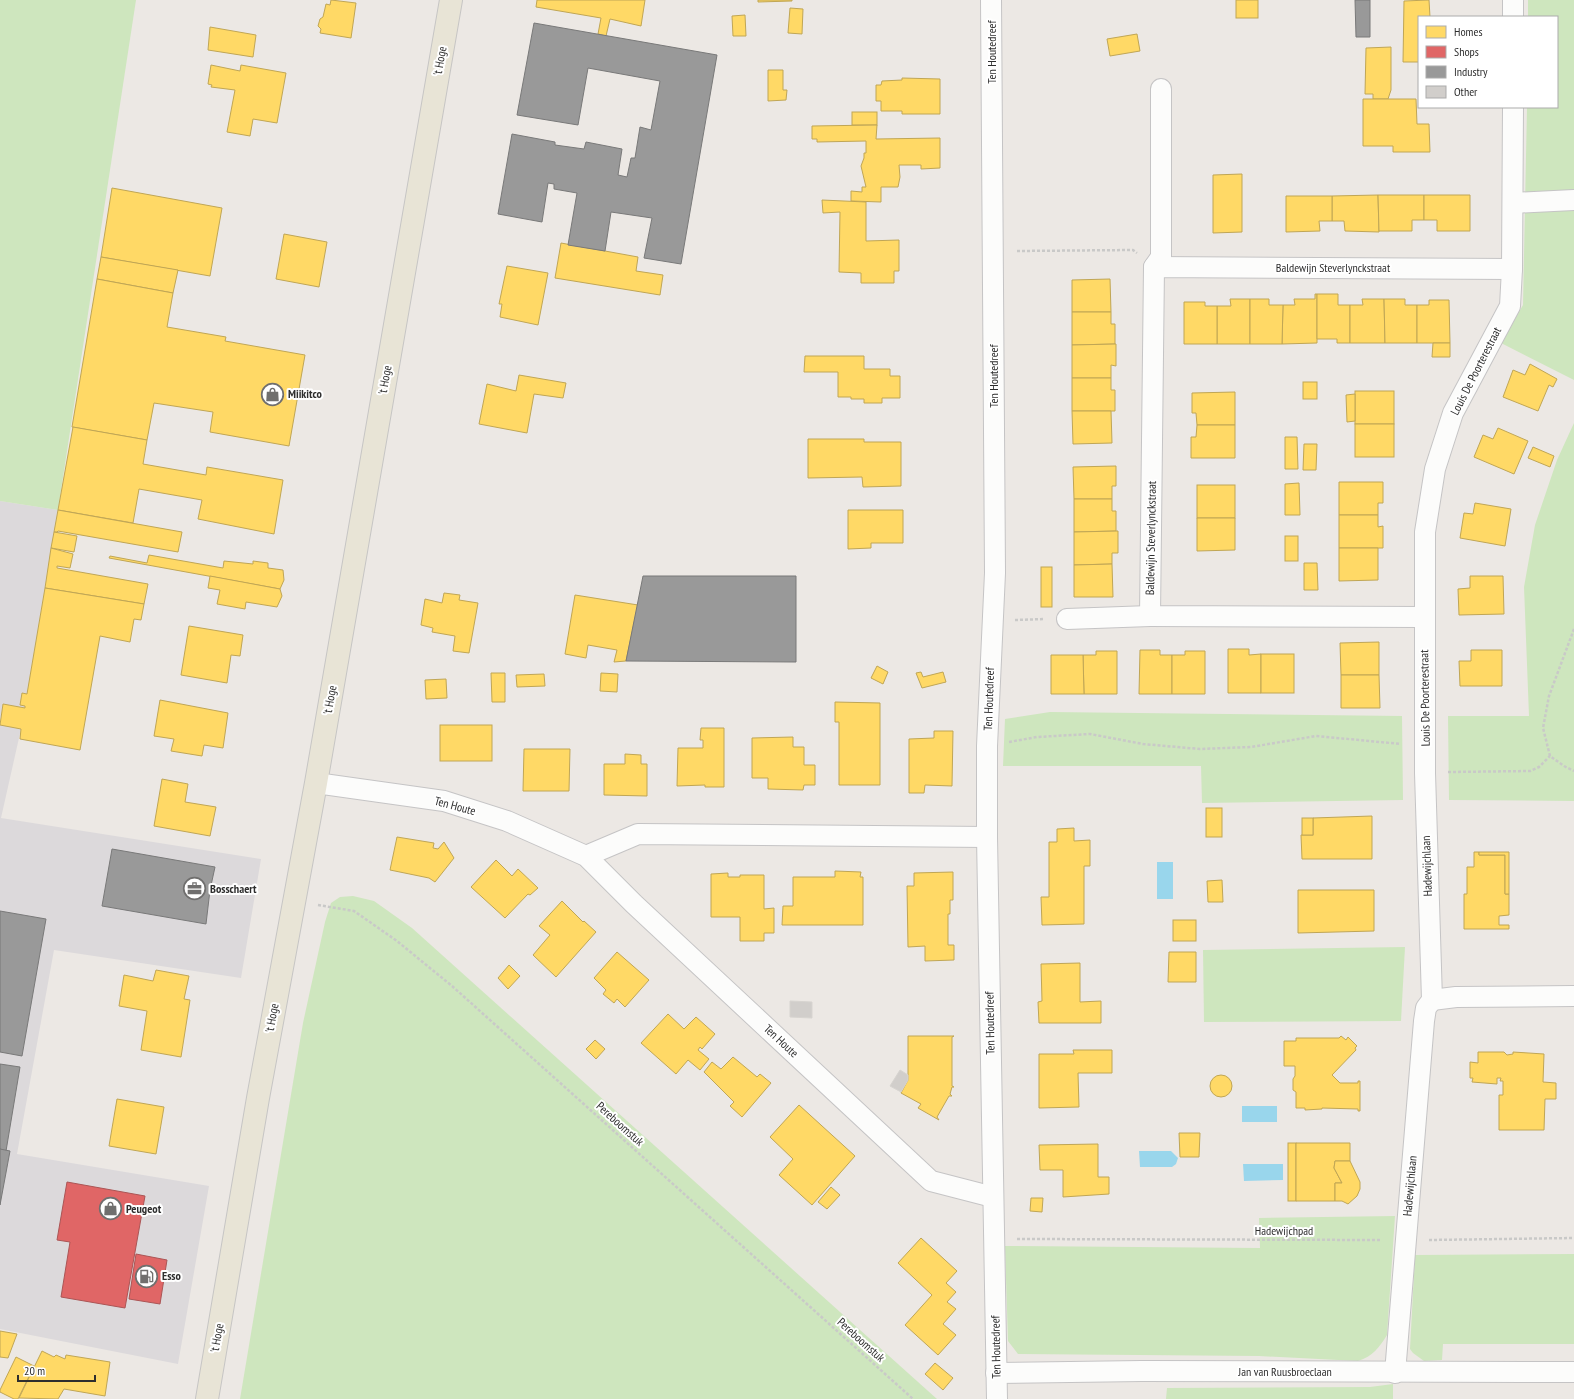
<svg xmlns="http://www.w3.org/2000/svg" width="1574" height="1399" font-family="'PT Sans Narrow',sans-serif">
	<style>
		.industrial { fill: #dcd9db }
		.green { fill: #cee6be }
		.water { fill: #99d6ec }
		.homes { fill: #ffd966; stroke: #c0a655 }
		.shops { fill: #e06666; stroke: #ab5555 }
		.industry { fill: #999; stroke: #797979 }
		.building { fill: #d1cecb; stroke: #d7d4d0 }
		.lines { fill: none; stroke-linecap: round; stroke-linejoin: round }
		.street-casing { stroke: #c5c4c5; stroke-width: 22 }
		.primary-casing { stroke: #c6c5c4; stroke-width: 24 }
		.path { stroke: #c9c9c8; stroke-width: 2.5; stroke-dasharray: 3 2; stroke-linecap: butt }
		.street { stroke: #fcfcfb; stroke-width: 20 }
		.primary { stroke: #e8e4d6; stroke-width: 22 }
		.labels { text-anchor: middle; stroke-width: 4; stroke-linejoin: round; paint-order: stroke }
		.street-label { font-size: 12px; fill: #2e2e2e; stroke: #fff }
		.poi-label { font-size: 12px; font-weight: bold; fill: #2e2e2e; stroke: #fff; text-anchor: start }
	</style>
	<rect width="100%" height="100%" fill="#ece8e4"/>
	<!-- industrial -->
	<g class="industrial">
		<polygon points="0,501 58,510 27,694 22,693 20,704 25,706 25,708 3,704 0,721"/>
		<polygon points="0,725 21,729 1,818 261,859 241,978 54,950 17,1154 209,1186 178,1364 0,1329"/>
	</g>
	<!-- green -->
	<g class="green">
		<polygon points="0,0 136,0 58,510 0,501"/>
		<polygon points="1528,0 1574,0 1574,380 1501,343 1523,305 1527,107 1557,107 1557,17 1528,17"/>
		<polygon points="1574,423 1574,801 1449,800 1448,716 1529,716 1524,587 1535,525 1557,460"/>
		<polygon points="1050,712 1402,716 1403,800 1202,803 1201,766 1003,766 1005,719"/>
		<polygon points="353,896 374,901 412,928 937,1399 240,1399 303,1023 325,922 331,903 340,897"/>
		<polygon points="1405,947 1401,1021 1204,1022 1203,950"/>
		<path d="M 1395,1216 L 1387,1335 C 1379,1348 1373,1356 1358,1361 L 1259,1356 L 1018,1354 L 1008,1341 L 1005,1246 L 1260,1248 L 1259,1218 Z"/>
		<polygon points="1574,1254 1574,1344 1443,1344 1442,1360 1424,1361 1413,1353 1410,1349 1415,1255"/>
		<polygon points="1393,1384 1393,1399 1166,1399 1167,1388 1370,1387"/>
	</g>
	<!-- water -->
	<g class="water">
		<rect x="1157" y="862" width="16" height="37"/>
		<rect x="1242" y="1106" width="35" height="16"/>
		<polygon points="1139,1151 1171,1151 1178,1158 1176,1164 1172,1167 1140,1167"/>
		<polygon points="1243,1164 1283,1164 1283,1180 1244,1181"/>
	</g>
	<!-- homes -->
	<g class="homes">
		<polygon points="331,0 356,3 351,38 320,33 321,29 318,26 320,19 323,17 326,4 330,5"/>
		<polygon points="537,0 645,0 641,26 610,19 606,36 598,34 601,18 536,7"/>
		<polygon points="758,0 792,0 792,1 758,2"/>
		<rect x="1236" y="0" width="22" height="18"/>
		<polygon points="1429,0 1430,17 1419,17 1419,62 1403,62 1404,1"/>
		<polygon points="790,8 803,9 802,34 788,33"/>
		<polygon points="745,15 746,36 733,36 732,16"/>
		<polygon points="210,27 256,35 253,57 208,50"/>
		<polygon points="1137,34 1140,51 1110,56 1107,39"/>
		<polygon points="1391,47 1391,90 1388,99 1373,99 1373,94 1365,94 1366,48"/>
		<polygon points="211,65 240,71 241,65 286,73 277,123 253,119 250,136 227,132 235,90 211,87 212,85 208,84"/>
		<polygon points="768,70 783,70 783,90 787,90 786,100 768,101"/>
		<polygon points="902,78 940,79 940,114 902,114 902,111 881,111 881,101 876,101 876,85 881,85 882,81 902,80"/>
		<polygon points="1363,99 1416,99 1417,124 1429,124 1430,152 1393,152 1393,146 1363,146"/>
		<rect x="852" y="112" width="25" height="13"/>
		<polygon points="877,125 876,139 940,138 940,168 921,169 921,165 899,165 900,177 898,187 881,187 881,202 851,201 851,191 862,192 862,187 866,187 861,166 864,158 864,153 866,153 866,141 817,142 817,139 812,139 812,126"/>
		<polygon points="1242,174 1242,232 1213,233 1213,175"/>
		<polygon points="112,188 222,208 210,276 101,257"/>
		<polygon points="1378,195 1379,232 1345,231 1344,221 1332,221 1332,196"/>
		<polygon points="1378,195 1424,195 1424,220 1412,220 1412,231 1379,231"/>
		<polygon points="1424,195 1470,195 1470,231 1437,231 1437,220 1424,220"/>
		<polygon points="1286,196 1332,196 1332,221 1319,221 1320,231 1286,232"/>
		<polygon points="822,200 866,202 866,241 899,240 899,271 894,271 894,283 861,283 861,273 839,272 840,212 823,213"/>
		<polygon points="284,234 327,242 319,287 276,279"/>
		<polygon points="561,243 638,257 636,271 663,275 660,295 555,278"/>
		<polygon points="101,257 178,270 173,293 97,279"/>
		<polygon points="507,266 548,273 538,325 500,317 502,304 499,304"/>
		<polygon points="97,279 173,293 167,327 226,337 225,341 305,355 289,446 210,432 213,412 154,403 147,440 72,427"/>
		<polygon points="1110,279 1111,312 1072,312 1072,280"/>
		<polygon points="1315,294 1317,294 1317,343 1282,344 1283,305 1295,305 1294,299 1315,299"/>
		<polygon points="1317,294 1338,294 1338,305 1350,305 1350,343 1337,343 1337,339 1317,339"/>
		<polygon points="1230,299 1250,299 1250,344 1217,344 1217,306 1231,306"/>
		<polygon points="1250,299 1269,299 1269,305 1283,305 1282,344 1250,344"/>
		<polygon points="1362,299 1384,299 1385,343 1350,343 1350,305 1363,305"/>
		<polygon points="1384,299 1405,299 1405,305 1417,305 1417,343 1385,343"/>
		<polygon points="1429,300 1449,300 1450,343 1417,343 1417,305 1429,305"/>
		<polygon points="1184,302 1205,302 1205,306 1217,306 1217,344 1184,344"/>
		<polygon points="1072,312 1111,312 1111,324 1115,324 1115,344 1072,345"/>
		<polygon points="1433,343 1450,343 1450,357 1432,357"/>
		<polygon points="1116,344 1116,366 1111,365 1111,378 1072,378 1072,345"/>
		<polygon points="805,356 864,356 864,369 890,369 890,376 900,376 900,398 882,398 882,403 864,403 864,399 851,399 851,397 838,397 838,372 804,372"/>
		<polygon points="1530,364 1557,379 1553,387 1549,385 1538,411 1503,397 1513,370 1525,375"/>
		<polygon points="519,375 566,383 563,398 534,394 527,433 479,424 487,384 516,391"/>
		<polygon points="1072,378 1111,378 1111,390 1115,390 1115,411 1072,411"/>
		<rect x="1303" y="382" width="14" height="17"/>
		<rect x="1355" y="391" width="39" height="33"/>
		<polygon points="1235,392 1235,425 1197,425 1196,413 1192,413 1192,393"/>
		<polygon points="1355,394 1355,421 1347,422 1346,395"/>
		<polygon points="1072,411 1111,411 1112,443 1073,444"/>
		<rect x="1355" y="424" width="39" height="33"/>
		<polygon points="1197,425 1235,425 1235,458 1191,458 1191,437 1196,437"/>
		<polygon points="73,427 147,440 143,464 206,475 207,467 283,480 274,534 198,519 202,500 139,489 133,523 58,510"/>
		<polygon points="1498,428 1528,441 1514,474 1474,457 1483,435 1493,439"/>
		<polygon points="1285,437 1297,437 1298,469 1285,469"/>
		<polygon points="808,439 864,439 864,442 901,442 901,486 863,487 862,477 808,478"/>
		<polygon points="1304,444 1317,444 1316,470 1303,470"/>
		<polygon points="1533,447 1554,456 1550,467 1528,458"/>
		<polygon points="1116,466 1116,486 1112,486 1112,499 1074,499 1073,467"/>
		<polygon points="1339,482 1383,482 1383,503 1378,503 1378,515 1339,515"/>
		<polygon points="1299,483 1300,515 1285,515 1285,484"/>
		<rect x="1197" y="485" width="38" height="33"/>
		<polygon points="1074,499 1112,499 1112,511 1116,511 1116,531 1074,532"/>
		<polygon points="1475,503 1511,509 1505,546 1460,538 1464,513 1473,514"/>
		<polygon points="58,510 182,532 178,552 58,531 57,532 54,532"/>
		<polygon points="848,510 903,510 903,543 871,543 871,548 848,549"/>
		<polygon points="1339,515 1378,515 1378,527 1383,526 1383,548 1339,548"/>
		<polygon points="1197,518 1235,518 1235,550 1197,551"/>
		<polygon points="1118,531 1118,553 1112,553 1112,564 1074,565 1074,532"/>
		<polygon points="54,532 77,536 74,552 51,548"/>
		<rect x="1285" y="536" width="13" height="25"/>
		<polygon points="51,548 73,554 70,568 57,566 57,568 148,584 144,604 45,588"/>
		<polygon points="1339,548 1378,548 1378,580 1339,581"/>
		<polygon points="149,555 223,568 224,561 253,564 253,561 268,563 268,568 283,570 284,580 280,589 109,558 110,556 147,563"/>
		<polygon points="1304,563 1317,563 1318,590 1304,590"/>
		<polygon points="1112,564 1113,597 1074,597 1074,565"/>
		<rect x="1041" y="567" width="11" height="40"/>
		<polygon points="210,576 280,589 282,596 277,607 246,602 245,609 217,604 220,590 208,588"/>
		<polygon points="1470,576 1503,576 1504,614 1459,615 1458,589 1470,588"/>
		<polygon points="45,588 144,604 141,620 134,619 130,642 100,636 80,750 20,739 21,729 0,725 3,704 25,708 25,706 20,705 22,693 27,694"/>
		<polygon points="444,593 460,595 459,600 478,603 469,653 453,651 455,636 432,632 433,628 421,625 425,599 442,603"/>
		<polygon points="575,595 638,605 626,661 614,662 617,650 588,645 586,658 565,654"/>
		<polygon points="189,626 243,635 240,656 231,655 227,683 181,675"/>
		<polygon points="1379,642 1379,675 1341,675 1340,643"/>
		<polygon points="1228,649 1249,649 1249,655 1261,654 1261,693 1228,693"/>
		<polygon points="1140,650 1160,650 1160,655 1172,655 1172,694 1139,694"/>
		<polygon points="1471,650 1502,650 1502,686 1460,686 1459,661 1471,661"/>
		<polygon points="1096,651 1117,651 1117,694 1084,694 1083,655 1096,655"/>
		<polygon points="1185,651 1205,651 1205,694 1172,694 1172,655 1185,655"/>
		<rect x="1261" y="654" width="33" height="39"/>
		<polygon points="1051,655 1083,655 1084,694 1051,694"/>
		<polygon points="877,666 888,672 883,684 871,678"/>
		<polygon points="921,672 923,677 943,672 946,682 922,688 916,673"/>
		<polygon points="491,673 505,673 505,702 492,702"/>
		<polygon points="601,673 618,674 617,692 600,691"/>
		<polygon points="544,674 545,686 517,687 516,675"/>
		<polygon points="1341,675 1379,675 1380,708 1341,708"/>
		<polygon points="446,679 447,698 426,699 425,680"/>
		<polygon points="160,700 228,713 223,748 204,745 202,756 171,751 174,739 154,736"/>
		<polygon points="835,702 880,703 880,785 839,785 839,722 835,722"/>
		<rect x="440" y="725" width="52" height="36"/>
		<polygon points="701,728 724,728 724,787 705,787 705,785 677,786 678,748 703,748 703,740 700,740"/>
		<polygon points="934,731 953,731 952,786 925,785 924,793 909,793 909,739 934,738"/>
		<polygon points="793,737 793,747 804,747 804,765 815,765 815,785 804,785 803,790 768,789 768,778 752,778 752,738"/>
		<polygon points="524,749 570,749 569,791 523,791"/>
		<polygon points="625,754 641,755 641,764 647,764 647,796 604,795 604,764 625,764"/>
		<polygon points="162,779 188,784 185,802 216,807 210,836 154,826"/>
		<rect x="1206" y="808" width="16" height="29"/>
		<polygon points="1372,816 1372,859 1302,859 1301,835 1313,835 1313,818"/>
		<rect x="1302" y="818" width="11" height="17"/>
		<polygon points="1074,828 1074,841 1090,840 1090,866 1084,866 1084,924 1042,925 1041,897 1049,897 1049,842 1057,842 1057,829"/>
		<polygon points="397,837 434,843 433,848 438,849 444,842 454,858 435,882 429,878 390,870"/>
		<polygon points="1474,852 1479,852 1479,855 1505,855 1505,894 1509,894 1509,915 1499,916 1499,925 1509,925 1509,929 1464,929 1464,894 1467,894 1467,867 1474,867"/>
		<polygon points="1479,852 1509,852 1509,894 1505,894 1505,855 1479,855"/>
		<polygon points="496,860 512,876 518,869 538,888 530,895 528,894 505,918 471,887"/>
		<polygon points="835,871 861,872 860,877 863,877 863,925 782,925 783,906 793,906 793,877 835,877"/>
		<polygon points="953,872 953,900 950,900 950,914 948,914 948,945 954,945 954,960 925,961 925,946 908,947 907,886 914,886 914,873"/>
		<polygon points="728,873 728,877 740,877 740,875 764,875 764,909 774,908 774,933 764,933 764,941 740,941 740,917 711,917 711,874"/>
		<polygon points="1222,880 1223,902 1208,902 1207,881"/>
		<polygon points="1298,890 1374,890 1374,931 1298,933"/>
		<polygon points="562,901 583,922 584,921 596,932 556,977 533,955 550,935 539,926"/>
		<rect x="1173" y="920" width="23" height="21"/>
		<polygon points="617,952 649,980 625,1007 617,999 614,1003 603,994 606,990 594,978"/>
		<polygon points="1169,952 1196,952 1196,982 1168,982"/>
		<polygon points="1080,963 1080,1002 1101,1001 1101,1023 1039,1023 1038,1002 1042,1001 1041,964"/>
		<polygon points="509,965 520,976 508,989 498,978"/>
		<polygon points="156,970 189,976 184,999 190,1000 181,1057 141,1050 147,1011 119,1006 124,975 153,981"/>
		<polygon points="668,1014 684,1029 696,1017 715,1034 702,1049 700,1047 698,1050 709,1059 700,1070 688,1060 676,1074 641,1043"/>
		<polygon points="908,1036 954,1036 952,1037 952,1086 954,1087 952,1087 950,1094 952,1096 949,1096 937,1117 939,1120 918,1108 921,1104 901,1093 908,1080"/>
		<polygon points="1341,1036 1346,1040 1348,1037 1357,1046 1355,1048 1356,1050 1332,1075 1340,1083 1358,1083 1358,1081 1360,1081 1360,1111 1358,1111 1358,1109 1322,1108 1322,1109 1305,1110 1305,1108 1296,1108 1296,1092 1293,1090 1293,1079 1295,1076 1295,1066 1284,1066 1284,1041 1296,1041 1296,1038 1339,1038"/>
		<polygon points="595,1040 605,1049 596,1059 586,1049"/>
		<polygon points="1073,1050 1112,1050 1112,1073 1078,1073 1079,1107 1039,1108 1039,1054 1074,1054"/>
		<polygon points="1478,1052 1504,1052 1507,1055 1513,1054 1513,1052 1544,1054 1543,1082 1556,1083 1556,1099 1545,1099 1544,1130 1499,1130 1499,1095 1503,1095 1503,1081 1500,1081 1501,1078 1497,1078 1497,1084 1472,1082 1473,1078 1470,1078 1470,1062 1478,1063"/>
		<polygon points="733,1057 757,1077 760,1074 771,1083 742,1117 730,1106 734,1102 704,1072 712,1062 721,1069"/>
		<circle cx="1221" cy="1086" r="11"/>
		<polygon points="117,1099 164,1107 156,1154 109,1146"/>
		<polygon points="799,1105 855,1156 812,1205 779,1175 793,1159 770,1137"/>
		<polygon points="1179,1133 1200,1133 1199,1157 1180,1157"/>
		<rect x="1288" y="1143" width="8" height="58"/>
		<polygon points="1296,1143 1350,1143 1350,1161 1335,1161 1334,1168 1342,1183 1335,1183 1335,1201 1296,1201"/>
		<polygon points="1098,1144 1098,1177 1109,1177 1109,1194 1063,1197 1063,1170 1040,1170 1039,1145"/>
		<polygon points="1335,1161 1350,1161 1360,1182 1360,1189 1357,1196 1348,1204 1342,1201 1335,1201 1335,1183 1342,1183 1334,1168"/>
		<polygon points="831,1187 840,1195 827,1209 818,1202"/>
		<polygon points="1031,1198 1043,1198 1042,1212 1030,1211"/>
		<polygon points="921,1238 957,1271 946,1283 956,1292 947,1302 956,1309 943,1324 956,1335 938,1355 905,1325 932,1295 898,1263"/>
		<polygon points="0,1331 17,1334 8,1358 0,1357"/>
		<polygon points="42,1351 54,1357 56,1355 65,1359 66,1355 110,1362 105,1396 64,1389 58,1399 19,1398"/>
		<polygon points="16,1357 34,1366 18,1399 14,1399 0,1392 0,1390"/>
		<polygon points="935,1363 953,1378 943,1390 925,1374"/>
	</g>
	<!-- shops -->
	<g class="shops">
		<polygon points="67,1182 145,1196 125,1308 61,1297 70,1242 57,1240"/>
		<polygon points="136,1254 167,1260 160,1304 129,1299"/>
	</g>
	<!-- industry -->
	<g class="industry">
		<polygon points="1355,0 1370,0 1370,37 1356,37"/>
		<polygon points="534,23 717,55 681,264 644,258 652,218 611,212 605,251 568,245 577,193 554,189 554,184 548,183 542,222 498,214 512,134 555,142 555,145 584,149 586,142 622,149 618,175 627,177 631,158 635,158 640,127 651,130 660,81 588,68 578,125 517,115"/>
		<polygon points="643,576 796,576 796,662 626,661"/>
		<polygon points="112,849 215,867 210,890 206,924 102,906"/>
		<polygon points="0,911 46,919 22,1056 0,1052"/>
		<polygon points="0,1064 20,1067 6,1151 0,1149"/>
		<polygon points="0,1149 10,1151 0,1205"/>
	</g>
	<!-- building -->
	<g class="building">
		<polygon points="790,1001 812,1002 812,1018 790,1017"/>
		<polygon points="900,1070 908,1075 908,1080 901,1092 890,1086"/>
	</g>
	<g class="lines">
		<defs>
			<g id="street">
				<polyline points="991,0 995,573 987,746 987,837 997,1399"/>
				<polyline points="1513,17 1513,0"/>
				<polyline points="1513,203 1574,200"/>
				<polyline points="1154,267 1161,257 1161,89"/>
				<polyline points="1424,617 1150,616 1154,267 1512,269"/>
				<polyline points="1067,619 1150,616"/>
				<polyline points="316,783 444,801 507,821 586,856 634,904 931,1181 993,1197"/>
				<polyline points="586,856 638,834 987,837"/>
				<polyline points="1432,1000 1456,997 1574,996"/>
				<polyline points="996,1373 1142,1371 1574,1372"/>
				<polyline points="1395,1373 1424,1021 1426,1008 1432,1000 1425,773 1425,532 1435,469 1453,413 1510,306 1512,269 1513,107"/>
			</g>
			<polyline id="primary" points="207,1399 258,1098 316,783 451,0"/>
		</defs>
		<!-- street casing -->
		<use href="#street" class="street-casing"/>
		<!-- primary casing -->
		<use href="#primary" class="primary-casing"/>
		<!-- path -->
		<g class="path">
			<polyline points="1017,251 1133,250 1137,253"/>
			<polyline points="1015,620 1044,619"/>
			<polyline points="1574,629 1549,696 1543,728 1550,756 1564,766 1574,771"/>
			<polyline points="1009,742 1037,737 1090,734 1143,744 1200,749 1251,747 1316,736 1401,744"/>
			<polyline points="1448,772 1530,771 1539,767 1550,756"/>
			<polyline points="318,905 354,911 397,941 452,986 913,1399"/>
			<polyline points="1017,1239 1382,1240"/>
			<polyline points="1429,1240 1574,1238"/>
		</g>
		<!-- street -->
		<use href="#street" class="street"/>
		<!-- primary -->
		<use href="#primary" class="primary"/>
	</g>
	<!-- icons -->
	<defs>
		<symbol id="shop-ring" viewBox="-11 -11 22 22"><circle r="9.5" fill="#fff" stroke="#706f6e" stroke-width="1.5"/><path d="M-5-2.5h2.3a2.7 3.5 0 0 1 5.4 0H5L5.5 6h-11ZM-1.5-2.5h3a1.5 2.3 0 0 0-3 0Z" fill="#706f6e"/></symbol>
		<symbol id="office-ring" viewBox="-11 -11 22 22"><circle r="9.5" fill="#fff" stroke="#706f6e" stroke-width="1.5"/><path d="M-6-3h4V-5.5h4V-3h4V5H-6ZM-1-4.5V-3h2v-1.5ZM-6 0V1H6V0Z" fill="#706f6e"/></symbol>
		<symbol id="fuel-ring" viewBox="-11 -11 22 22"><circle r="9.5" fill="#fff" stroke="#706f6e" stroke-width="1.5"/><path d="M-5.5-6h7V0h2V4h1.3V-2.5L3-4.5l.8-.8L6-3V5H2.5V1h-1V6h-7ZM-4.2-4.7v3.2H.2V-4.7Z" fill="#706f6e"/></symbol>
	</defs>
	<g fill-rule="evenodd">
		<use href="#shop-ring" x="260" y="382" width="25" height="25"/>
		<use href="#office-ring" x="182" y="876" width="25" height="25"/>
		<use href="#shop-ring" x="98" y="1196" width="25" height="25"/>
		<use href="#fuel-ring" x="134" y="1264" width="25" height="25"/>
	</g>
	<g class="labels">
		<!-- street labels -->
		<g class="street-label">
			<text transform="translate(992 52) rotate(-90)" y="4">Ten Houtedreef</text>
			<text transform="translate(440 61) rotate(-80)" y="4">'t Hoge</text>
			<text x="1333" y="272">Baldewijn Steverlynckstraat</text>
			<text transform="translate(1476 371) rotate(-63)" y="4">Louis De Poorterestraat</text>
			<text transform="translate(994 376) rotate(-90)" y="4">Ten Houtedreef</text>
			<text transform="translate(385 380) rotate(-80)" y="4">'t Hoge</text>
			<text transform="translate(1151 538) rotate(-89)" y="4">Baldewijn Steverlynckstraat</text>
			<text transform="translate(1425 698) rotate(-91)" y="4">Louis De Poorterestraat</text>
			<text transform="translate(989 699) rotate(-88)" y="4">Ten Houtedreef</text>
			<text transform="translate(330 700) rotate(-80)" y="4">'t Hoge</text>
			<text transform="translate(455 806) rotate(15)" y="4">Ten Houte</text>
			<text transform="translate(1427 866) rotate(-92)" y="4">Hadewijchlaan</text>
			<text transform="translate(272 1018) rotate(-80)" y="4">'t Hoge</text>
			<text transform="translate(990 1023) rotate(-91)" y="4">Ten Houtedreef</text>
			<text transform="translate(781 1041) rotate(43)" y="4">Ten Houte</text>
			<text transform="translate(620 1124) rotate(42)" y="4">Pereboomstuk</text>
			<text transform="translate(1410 1186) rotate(-85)" y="4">Hadewijchlaan</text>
			<text x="1284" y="1235">Hadewijchpad</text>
			<text transform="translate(217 1338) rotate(-80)" y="4">'t Hoge</text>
			<text transform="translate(861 1340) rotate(42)" y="4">Pereboomstuk</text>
			<text transform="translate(996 1347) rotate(-91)" y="4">Ten Houtedreef</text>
			<text x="1285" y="1376">Jan van Ruusbroeclaan</text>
		</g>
		<!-- poi labels -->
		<g class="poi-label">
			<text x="288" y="398">Miikitco</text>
			<text x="210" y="893">Bosschaert</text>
			<text x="126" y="1213">Peugeot</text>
			<text x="162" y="1280">Esso</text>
		</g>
	</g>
	<!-- legend -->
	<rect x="1418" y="16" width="140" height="92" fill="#ffffff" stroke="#ababab"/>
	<rect x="1426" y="26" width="20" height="12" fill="#ffd966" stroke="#ababab"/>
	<text x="1454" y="36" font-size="12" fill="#2e2e2e">Homes</text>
	<rect x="1426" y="46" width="20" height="12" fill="#e06666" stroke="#ababab"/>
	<text x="1454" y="56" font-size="12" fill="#2e2e2e">Shops</text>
	<rect x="1426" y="66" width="20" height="12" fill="#999999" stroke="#ababab"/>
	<text x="1454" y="76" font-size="12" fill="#2e2e2e">Industry</text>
	<rect x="1426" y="86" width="20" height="12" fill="#d1cecb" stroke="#ababab"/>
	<text x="1454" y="96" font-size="12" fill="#2e2e2e">Other</text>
	<!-- scale -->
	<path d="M18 1375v6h77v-6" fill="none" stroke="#2e2e2e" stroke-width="2"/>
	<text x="24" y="1375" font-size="12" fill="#2e2e2e" stroke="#ffffff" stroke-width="3" paint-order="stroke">20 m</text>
</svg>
